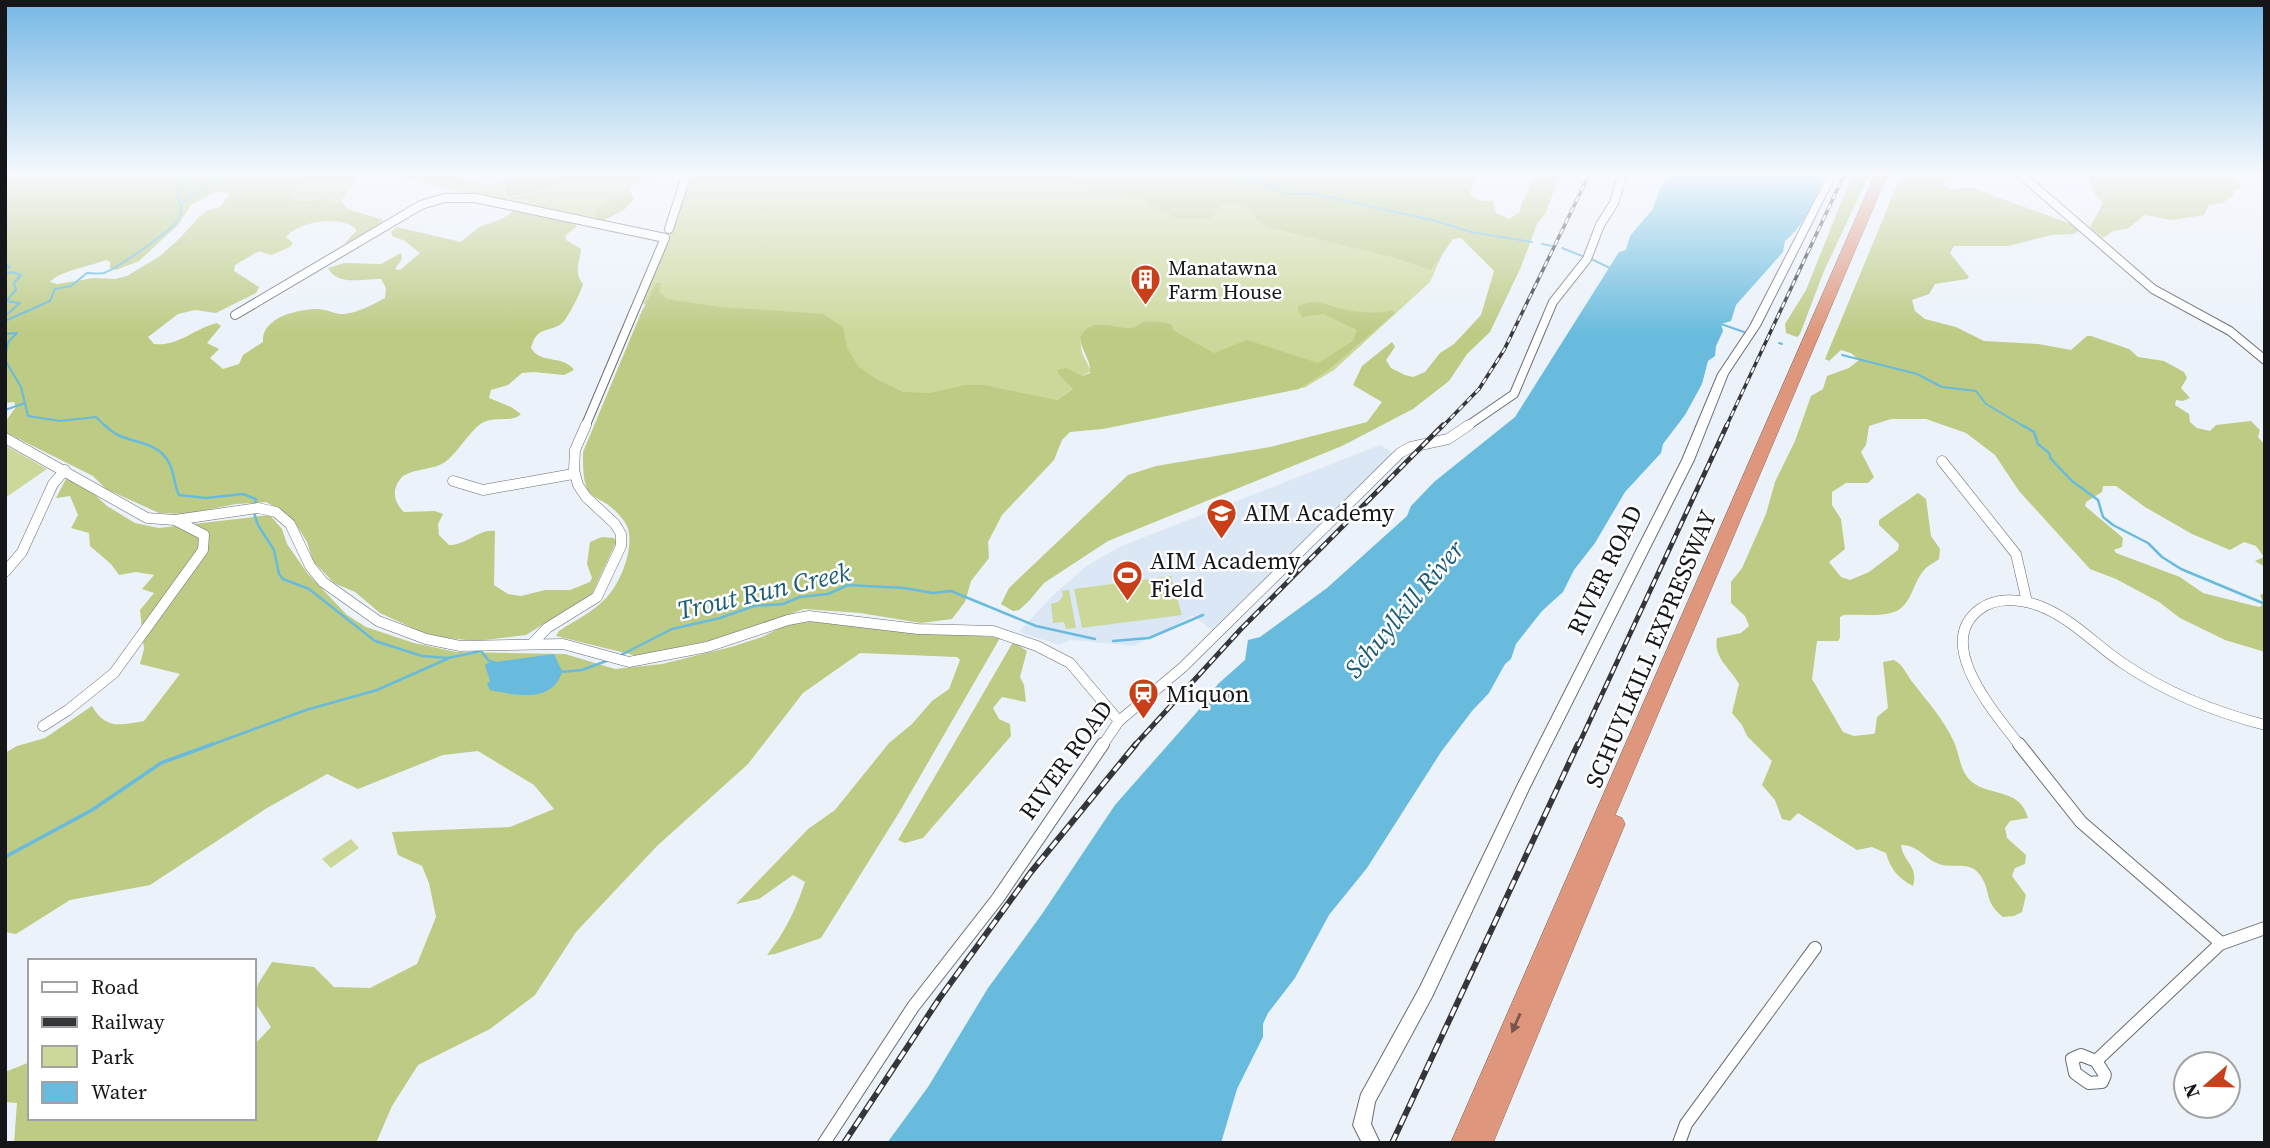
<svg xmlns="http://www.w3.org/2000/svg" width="2270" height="1148" font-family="'Source Serif 4',serif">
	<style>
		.built { fill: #dce7f5 }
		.green { fill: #ccd89a }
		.forest { fill: #bdcb84; fill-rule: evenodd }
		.water { fill: #69bbdd }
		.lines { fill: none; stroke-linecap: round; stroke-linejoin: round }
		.stream-far2 { stroke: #69bbdd; stroke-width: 2 }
		.stream-far1 { stroke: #69bbdd; stroke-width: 2.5 }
		.stream { stroke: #69bbdd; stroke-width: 3.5 }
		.minor-far2-casing { stroke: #686d74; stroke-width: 10 }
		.minor-far1-casing { stroke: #686d74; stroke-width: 11 }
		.minor-casing { stroke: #686d74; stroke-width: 14 }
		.tertiary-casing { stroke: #686d74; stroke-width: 2 }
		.motorway-casing { stroke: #976a5a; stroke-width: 1 }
		.minor-far2 { stroke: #fff; stroke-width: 8 }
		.minor-far1 { stroke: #fff; stroke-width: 10 }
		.minor { stroke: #fff; stroke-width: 12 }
		.tertiary { fill: #fff; fill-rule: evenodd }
		.motorway { fill: #de977d; fill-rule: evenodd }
		.rail-far2-casing { stroke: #34363a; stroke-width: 3.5 }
		.rail-far1-casing { stroke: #34363a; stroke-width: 5 }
		.rail-casing { stroke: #34363a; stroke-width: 6 }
		.rail-far2 { stroke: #fff; stroke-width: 2; stroke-dasharray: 6; stroke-linecap: butt }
		.rail-far1 { stroke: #fff; stroke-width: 2.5; stroke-dasharray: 8; stroke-linecap: butt }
		.rail { stroke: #fff; stroke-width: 3.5; stroke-dasharray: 10; stroke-linecap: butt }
		.oneway { fill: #79564b }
		.labels { text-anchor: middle; stroke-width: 5; stroke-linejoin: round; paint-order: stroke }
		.far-poi-label { font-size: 21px; fill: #141619; stroke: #fff; text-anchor: start }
		.poi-label { font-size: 24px; fill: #141619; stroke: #fff; text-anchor: start }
		.street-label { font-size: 24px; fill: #141619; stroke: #fff }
		.water-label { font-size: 26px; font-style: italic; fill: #1b5c74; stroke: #fff }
	</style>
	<rect width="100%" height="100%" fill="#ecf2fa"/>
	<!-- built -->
	<g class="built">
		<polygon points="437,173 543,173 512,195"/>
		<polygon points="1380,445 1395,454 1212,630 1193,616 1134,646 1071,640 1059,645 1019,632 1050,598 1085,567 1119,547"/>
	</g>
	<!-- green -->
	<g class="green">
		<polygon points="302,173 345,173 354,177 355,181 341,201 330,204 323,199 292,202 291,190 299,185 297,179"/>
		<path d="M 395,173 L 441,173 L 491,186 L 504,182 L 505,196 L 510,198 L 550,189 L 575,176 L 574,173 L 663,173 L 632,185 L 629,188 L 632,195 C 619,194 607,202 595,209 L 596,218 L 479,196 L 399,177 Z"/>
		<path d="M 689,173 L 1479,173 L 1430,282 L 1334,370 L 1304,388 L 1080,339 L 1082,353 L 1091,371 L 1083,376 L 1066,369 L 1067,380 L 1074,388 L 1057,400 C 1034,399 1011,389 988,387 C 968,385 948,391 929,393 C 866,400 856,367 828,321 L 643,304 L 668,240 Z"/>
		<polygon points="5,445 47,469 5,498"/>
		<polygon points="1171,576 1182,615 1082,628 1074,589"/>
		<polygon points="1069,590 1076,628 1066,629 1064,622 1053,623 1051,604 1058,602 1063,596 1062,591"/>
		<polygon points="351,839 359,848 331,868 322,859"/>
	</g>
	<!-- forest -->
	<g class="forest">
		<path d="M 5,173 L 302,173 L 297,179 L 299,185 L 291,190 L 292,202 L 323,199 L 330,204 L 341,201 L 348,209 L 383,220 L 376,228 L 344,244 L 357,230 C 342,214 299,221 286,237 L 293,243 L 290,247 L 271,255 L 259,251 L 235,265 L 234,271 L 259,287 L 256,293 L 216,313 L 195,310 L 178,314 L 148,337 L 154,344 C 178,347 195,328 217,323 L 221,326 L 207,343 L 219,349 L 210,358 L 223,369 L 239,364 L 243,355 L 263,342 C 261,318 297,309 317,309 C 327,309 336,315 344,314 C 357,313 374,304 385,298 L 386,288 L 381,279 C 363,278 338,287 328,268 L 344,263 L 381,264 L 401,253 L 402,259 L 395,269 L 400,270 L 420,253 L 405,241 L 392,236 L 391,232 L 397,227 L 461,242 L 479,227 L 502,219 L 515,210 L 576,222 L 576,227 L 565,236 L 566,240 L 581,249 C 580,263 573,271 583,284 C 579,296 572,309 565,320 C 554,334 537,323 531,348 C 541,365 563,354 574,370 L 564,375 L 534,372 L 522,373 L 508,385 L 491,390 L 489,398 L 511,407 L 521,414 C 512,423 497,416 484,422 C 471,428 459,452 445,462 C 434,470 416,468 403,476 C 392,487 392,501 404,512 L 435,511 L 443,514 L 438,524 L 439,535 L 449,545 C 467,545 480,528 495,531 L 494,585 L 508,594 L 521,596 L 545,590 L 570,590 L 590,582 L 592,578 L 587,564 L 590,542 L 602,537 L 614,538 L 616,542 L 592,594 L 526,635 L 476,641 L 430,636 L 380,613 L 355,592 L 334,583 L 313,561 L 307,542 L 294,521 L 282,511 L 266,502 L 236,504 L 186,514 L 159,513 L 106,489 L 93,476 L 5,432 L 5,422 L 16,407 L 14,402 L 5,403 ZM 215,192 L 230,193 L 220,207 L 206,211 L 199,217 L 180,238 L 160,256 L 127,276 L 115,279 L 94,278 L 57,284 L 50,282 C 59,271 91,266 106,260 L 110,262 L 110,268 L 116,270 L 139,261 L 178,225 L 191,205 Z"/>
		<polygon points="514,173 574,173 575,176 550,189 507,197 504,182"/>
		<path d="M 1041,173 L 1460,173 L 1464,179 L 1474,180 L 1469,194 L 1481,201 L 1493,201 L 1496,213 L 1509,219 L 1520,212 C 1522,197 1532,187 1533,173 L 1561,173 L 1545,214 L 1537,224 L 1521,267 L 1490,332 L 1467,354 L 1449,381 L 1413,409 L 1342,446 L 1108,541 L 1044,583 L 1029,601 L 1019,610 L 1013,611 L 1001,604 L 1009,588 L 1128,475 L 1156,466 L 1270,447 L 1367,422 L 1382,402 L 1353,385 L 1362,366 L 1392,342 L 1395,347 L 1386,360 L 1391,368 L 1405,375 L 1413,377 L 1425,372 L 1440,353 L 1454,344 L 1481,315 L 1494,271 L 1461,238 L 1453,239 L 1431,270 L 1392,257 L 1268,227 C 1248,216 1251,197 1221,205 L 1212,218 L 1178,219 L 1143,199 L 1076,185 L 1065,179 Z"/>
		<polygon points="1853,173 1870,173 1824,271 1800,334 1797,337 1786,333 1785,324 1806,290"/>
		<path d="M 1902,173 L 1954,173 L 1955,176 L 1945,179 L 1944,185 L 1949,189 L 1972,188 L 2071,224 L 2080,230 L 2074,234 L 2052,235 L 2008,246 L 1954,246 L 1950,253 L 1969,277 L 1967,279 L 1935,284 L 1929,294 L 1912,300 L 1915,311 L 1925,319 L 1956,327 L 1984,341 L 2038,344 L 2071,350 L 2087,336 L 2091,336 L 2129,349 L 2138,357 L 2164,361 L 2184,372 L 2187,378 L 2181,388 L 2190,398 L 2183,401 L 2176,400 L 2175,405 L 2189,414 L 2190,422 L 2197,428 L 2210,431 L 2216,425 L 2251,421 L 2260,430 L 2258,437 L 2265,445 L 2265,567 L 2255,561 L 2264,557 L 2256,546 L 2244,542 L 2230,550 L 2192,534 L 2145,507 L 2116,486 L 2103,486 L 2102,492 L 2086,502 L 2085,506 L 2123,538 L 2122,547 L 2114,550 L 2116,553 L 2180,577 L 2203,593 L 2259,607 L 2264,604 L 2260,595 L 2265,593 L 2265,652 L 2225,640 L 2180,618 L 2159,602 L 2116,579 L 2090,569 L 2019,491 L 1995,455 L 1966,433 L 1926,419 L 1891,419 L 1869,426 L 1866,445 L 1861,452 L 1874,477 L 1868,483 L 1846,483 L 1832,492 L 1832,505 L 1841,519 L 1845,549 L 1829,562 L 1841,577 L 1850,580 L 1869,572 L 1898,550 L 1899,544 L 1879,525 L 1879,520 L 1918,493 L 1926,499 L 1931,536 L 1940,549 L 1939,559 C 1934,563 1929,565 1925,569 C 1913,581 1912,606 1894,612 C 1880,617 1859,614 1844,615 L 1840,617 L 1840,638 L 1838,641 L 1817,641 L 1812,679 L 1843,732 L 1854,736 L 1873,734 L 1875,733 L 1877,717 L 1888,708 L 1883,662 L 1894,660 C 1905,666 1906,675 1914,684 C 1929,704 1943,718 1954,742 C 1959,753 1960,769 1968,778 C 1985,798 2020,786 2028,818 L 2010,821 L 2005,828 L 2007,838 L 2026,855 L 2025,864 L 2015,868 L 2012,876 L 2026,895 L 2022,912 L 2014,916 L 2003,917 C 1983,901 1992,892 1980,875 C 1970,860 1952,869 1939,864 C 1923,858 1919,845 1901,845 C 1903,862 1919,866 1913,886 C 1898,878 1891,870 1886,853 L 1872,847 L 1857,850 L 1798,813 L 1790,821 L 1782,819 L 1775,800 L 1762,785 L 1772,761 L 1747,736 L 1742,725 L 1732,713 L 1739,684 C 1730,668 1713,658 1717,638 L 1741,633 L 1749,626 L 1745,616 L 1731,603 L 1731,582 L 1742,568 L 1766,514 L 1775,482 L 1795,441 L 1811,396 L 1823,389 L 1827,376 L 1849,368 L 1859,360 L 1851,353 L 1841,350 L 1829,361 L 1825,359 Z"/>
		<polygon points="2088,173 2232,173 2242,188 2233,190 2233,196 2222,203 2209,205 2204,215 2172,220 2145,215 2127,229 2113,231 2103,238 2090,227 2103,203 2093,192"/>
		<polygon points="630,194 634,199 624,210 602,221 596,218 595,209 615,198"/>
		<path d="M 656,283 L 661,283 L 659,292 L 667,299 L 720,307 L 823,314 L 843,327 L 847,348 L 858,366 L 876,379 L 903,392 L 929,393 L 966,385 L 983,385 L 1057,400 L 1073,389 L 1058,373 L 1058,370 L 1066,368 L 1083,376 L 1090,373 C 1092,362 1081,350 1080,338 C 1090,316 1111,328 1129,328 C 1136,329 1137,324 1144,322 C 1152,321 1163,322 1171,324 L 1174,331 L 1214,353 L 1247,340 L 1318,363 L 1353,341 L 1357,330 L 1323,314 L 1302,317 L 1298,310 L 1298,306 C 1319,298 1324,305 1342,309 C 1359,313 1377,314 1393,310 L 1395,313 L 1327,371 L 1299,389 L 1103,429 L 1070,432 L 1062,440 L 1054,460 L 1002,515 L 988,542 L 989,558 L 971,581 L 965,602 L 952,619 L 921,623 L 860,613 L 804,609 L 722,638 L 637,656 L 556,636 L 559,631 C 574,621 591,613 604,600 C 620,586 639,540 624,521 C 598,485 582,513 583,452 L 641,313 Z"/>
		<path d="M 67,477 L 89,489 L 107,506 L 135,523 L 159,528 L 270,515 L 282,529 L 287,544 L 308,574 L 347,615 L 366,627 L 414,643 L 456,652 L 565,654 L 615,669 L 662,664 L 731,647 L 762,637 L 790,623 L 831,621 L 1000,638 L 900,811 L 821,938 L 775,954 L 767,955 C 785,932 796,909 805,882 L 793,875 L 759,899 L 736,904 L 808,829 L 835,810 L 889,743 L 912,724 L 932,701 L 949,689 L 960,660 L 957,657 L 860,653 L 803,693 L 748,764 L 657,846 L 576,932 L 535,995 L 490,1029 L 418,1065 L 392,1106 L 376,1143 L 14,1143 L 17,1103 L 5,1102 L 5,1072 L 30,1062 L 30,1118 L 254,1118 L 254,1045 L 271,1027 L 254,1001 L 258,984 L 272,962 L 314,967 L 334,987 L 370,988 L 417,964 L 436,917 L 429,883 L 422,866 L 398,855 L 392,832 L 510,827 L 554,809 L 534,785 L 478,751 L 443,755 L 358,789 L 327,774 L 267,808 L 150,885 L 70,900 L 16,934 L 5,932 L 5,753 L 17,746 L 45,738 L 92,706 C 106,730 120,725 144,721 L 180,674 L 140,664 L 144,649 L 140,610 L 154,593 L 142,589 L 154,575 L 136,572 L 119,575 L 111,564 L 90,546 L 89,533 L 71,528 L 78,515 L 70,496 L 56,498 Z"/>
		<polygon points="1013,642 1027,651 1020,677 1024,685 1026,702 1002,697 993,708 999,719 1010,724 1011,736 923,838 905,843 898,840"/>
	</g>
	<!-- water -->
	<g class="water">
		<path d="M 1671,173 L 1824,173 C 1820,180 1820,188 1817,195 C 1810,211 1799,230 1785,241 L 1783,252 L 1736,305 L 1731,321 L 1721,324 L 1723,331 L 1716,346 L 1715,356 L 1708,361 L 1702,384 L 1685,415 L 1663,444 L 1661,453 L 1625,492 L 1595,543 L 1574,570 L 1563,592 L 1542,611 L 1516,644 L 1511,659 L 1505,664 L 1489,693 L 1472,711 L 1441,752 L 1367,868 L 1329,915 L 1295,978 L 1268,1013 L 1263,1024 L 1263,1037 L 1237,1089 L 1221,1143 L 887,1143 L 928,1087 L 988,988 L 1042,914 L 1115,805 L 1197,712 L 1218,684 L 1245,660 L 1248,640 L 1260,637 L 1327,588 L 1407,516 L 1411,506 L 1434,482 L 1515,417 L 1619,252 L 1626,250 L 1630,236 L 1652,210 L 1661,187 Z"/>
		<path d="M 554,654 L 562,671 C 554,704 515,695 490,690 L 487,684 L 490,681 L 485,665 L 488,663 Z"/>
	</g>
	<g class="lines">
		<!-- stream-far2 -->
		<g class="stream-far2">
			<polyline points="1226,173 1278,188 1287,194 1315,194 1436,221 1471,232 1532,242"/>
			<polyline points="181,204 223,173"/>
			<polyline points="1542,244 1552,246"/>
			<polyline points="1562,248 1585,257"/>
			<polyline points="1591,259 1610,268"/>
			<polyline points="5,263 10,267 5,270"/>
			<polyline points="5,274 12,272 21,275 14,283 16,290 6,301 20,303 5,316"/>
			<path d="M 5,321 L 50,301 L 55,289 L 71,286 L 87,273 C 93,273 98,274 104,273 C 117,268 175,229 180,217 C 183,209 180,201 177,195 L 192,173"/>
			<polyline points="1721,324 1744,332"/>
			<polyline points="5,334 17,333 8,342 5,359"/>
			<polyline points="1779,343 1782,344"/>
			<polyline points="1842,355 1917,374 1942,387 1976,391 1986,404 2025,427"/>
			<polyline points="5,360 21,387 28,416 60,421 96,417 106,427"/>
			<polyline points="5,410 25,403"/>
		</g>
		<!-- stream-far1 -->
		<g class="stream-far1">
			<path d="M 105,425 C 122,445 150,437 166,458 C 175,469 173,483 179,495 L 206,498 L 243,494 L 256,499 L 254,507"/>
			<polyline points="2022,425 2034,432 2038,444 2049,453 2051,459 2072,481 2098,500 2103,517 2113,525 2148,543 2162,557 2181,569 2265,604"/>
			<polyline points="254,513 258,525 274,550 279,574 283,579 309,589 375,641 422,656 448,658 481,651 489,661 496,663"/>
			<polyline points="1113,641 1149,638 1203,615"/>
			<polyline points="621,655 672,629 720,618 754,606 783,604 800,597 828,594 848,585 904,588 933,593 951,591 1036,626 1095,639"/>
			<polyline points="561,672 582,670 609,660"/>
			<polyline points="208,746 306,710 377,690 447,659"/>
		</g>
		<!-- stream -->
		<polyline class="stream" points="5,857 92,810 161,763 213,744"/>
		<defs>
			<g id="minor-far2">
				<polyline points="2019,173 2153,289 2230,331 2265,360"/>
				<polyline points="669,229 687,173"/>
				<polyline points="235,315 421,205 444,198 475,198 665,238 585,427"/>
				<polyline points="1466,427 1514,394 1553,302 1587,259 1600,225 1614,203 1623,173"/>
			</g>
			<g id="minor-far1">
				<polyline points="5,438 147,518 175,520 258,508 276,512 290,524 310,566 323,582 378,621 426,639 460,646 563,644 629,662 707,647 788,620 809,616 918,629 993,631 1037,646 1070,663 1119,721"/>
				<polyline points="1942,461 2016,554 2027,602"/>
				<polyline points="453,481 483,490 573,474"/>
				<polyline points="5,572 22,552 53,484 65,470"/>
				<polyline points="533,643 547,628 597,597 621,546 621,534 615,524 586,497 578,485 574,470 575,450 586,425"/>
				<polyline points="43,726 68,710 114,673 203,550 204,535 175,520"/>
				<polyline points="1102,746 1119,721 1183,667 1400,453 1411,447 1448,439 1469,425"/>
				<path d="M 2020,746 C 1997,715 1932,644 1980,609 C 1996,597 2019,599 2037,605 C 2071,617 2095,645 2124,664 C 2167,693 2215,712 2265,725"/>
			</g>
			<g id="minor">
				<polyline points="2019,744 2081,822 2221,943"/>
				<polygon points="2081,1055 2096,1061 2105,1075 2102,1082 2089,1083 2075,1073 2072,1059"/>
				<polyline points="2096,1061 2220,944 2265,928"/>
				<polyline points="824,1143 913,1007 998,898 1103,744"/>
				<polyline points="1679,1143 1686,1124 1815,948"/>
			</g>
			<polygon id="tertiary" points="1829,173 1837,173 1760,326 1728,374 1694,460 1529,789 1432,997 1375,1102 1371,1124 1380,1143 1362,1143 1353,1125 1361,1094 1420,987 1518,784 1682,460 1718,374 1750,326"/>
			<polygon id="motorway" points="1876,173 1888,173 1615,815 1622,818 1625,824 1493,1143 1451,1143"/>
		</defs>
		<!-- minor-far2 casing -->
		<use href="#minor-far2" class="minor-far2-casing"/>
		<!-- minor-far1 casing -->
		<use href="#minor-far1" class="minor-far1-casing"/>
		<!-- minor casing -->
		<use href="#minor" class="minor-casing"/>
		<!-- tertiary casing -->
		<use href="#tertiary" class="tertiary-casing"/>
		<!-- motorway casing -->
		<use href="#motorway" class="motorway-casing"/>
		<!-- minor-far2 -->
		<use href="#minor-far2" class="minor-far2"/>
		<!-- minor-far1 -->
		<use href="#minor-far1" class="minor-far1"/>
		<!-- minor -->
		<use href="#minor" class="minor"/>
		<!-- tertiary -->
		<use href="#tertiary" class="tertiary"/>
		<!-- motorway -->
		<use href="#motorway" class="motorway"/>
		<defs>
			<g id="rail-far2">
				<polyline points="1442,427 1479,389 1504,350 1590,173"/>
				<polyline points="1726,427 1845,173"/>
			</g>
			<g id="rail-far1">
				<polyline points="1134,746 1240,630 1443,425"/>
				<polyline points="1578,746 1727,425"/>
			</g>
			<g id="rail">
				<polyline points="844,1143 939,999 1031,872 1136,744"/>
				<polyline points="1392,1143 1578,744"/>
			</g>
		</defs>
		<!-- rail-far2 casing -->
		<use href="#rail-far2" class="rail-far2-casing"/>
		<!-- rail-far1 casing -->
		<use href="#rail-far1" class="rail-far1-casing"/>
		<!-- rail casing -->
		<use href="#rail" class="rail-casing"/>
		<!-- rail-far2 -->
		<use href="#rail-far2" class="rail-far2"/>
		<!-- rail-far1 -->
		<use href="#rail-far1" class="rail-far1"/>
		<!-- rail -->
		<use href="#rail" class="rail"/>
	</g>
	<!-- one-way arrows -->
	<defs><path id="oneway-solid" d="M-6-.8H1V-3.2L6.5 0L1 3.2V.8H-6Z" transform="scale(1.75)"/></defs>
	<use class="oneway" href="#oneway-solid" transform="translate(1516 1023) rotate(114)"/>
	<!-- sky -->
	<linearGradient id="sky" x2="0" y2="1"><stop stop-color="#75b7e4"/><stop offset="0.52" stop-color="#f6f9fd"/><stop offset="1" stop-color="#f6f9fd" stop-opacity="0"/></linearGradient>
	<rect width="2270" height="334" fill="url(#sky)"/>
	<!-- icons -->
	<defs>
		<symbol id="building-pin" viewBox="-11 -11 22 30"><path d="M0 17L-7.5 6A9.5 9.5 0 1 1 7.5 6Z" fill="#c83f19" stroke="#fff"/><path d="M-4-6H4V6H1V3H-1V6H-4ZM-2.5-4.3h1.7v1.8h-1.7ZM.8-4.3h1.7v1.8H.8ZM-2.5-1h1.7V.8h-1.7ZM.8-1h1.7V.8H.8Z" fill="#fff"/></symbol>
		<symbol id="school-pin" viewBox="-11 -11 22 30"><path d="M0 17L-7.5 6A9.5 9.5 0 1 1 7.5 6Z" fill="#c83f19" stroke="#fff"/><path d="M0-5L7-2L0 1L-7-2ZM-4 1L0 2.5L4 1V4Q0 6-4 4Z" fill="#fff"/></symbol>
		<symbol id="stadium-pin" viewBox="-11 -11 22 30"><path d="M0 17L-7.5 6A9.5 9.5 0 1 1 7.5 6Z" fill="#c83f19" stroke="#fff"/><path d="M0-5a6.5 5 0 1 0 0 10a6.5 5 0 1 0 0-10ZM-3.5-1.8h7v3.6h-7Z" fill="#fff"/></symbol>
		<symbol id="station-pin" viewBox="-11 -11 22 30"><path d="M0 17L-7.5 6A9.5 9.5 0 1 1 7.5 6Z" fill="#c83f19" stroke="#fff"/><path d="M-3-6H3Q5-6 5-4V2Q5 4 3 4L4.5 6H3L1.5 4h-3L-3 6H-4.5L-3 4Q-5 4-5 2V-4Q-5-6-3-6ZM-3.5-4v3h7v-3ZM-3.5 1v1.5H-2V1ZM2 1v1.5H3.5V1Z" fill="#fff"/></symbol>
	</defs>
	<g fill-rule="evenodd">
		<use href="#building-pin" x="1128" y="262" width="35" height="47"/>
		<use href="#school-pin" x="1204" y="496" width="35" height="47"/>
		<use href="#stadium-pin" x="1110" y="558" width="35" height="47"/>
		<use href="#station-pin" x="1126" y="676" width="35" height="47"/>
	</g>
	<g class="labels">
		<!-- far-poi labels -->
		<g class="far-poi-label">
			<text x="1168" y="275">Manatawna<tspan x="1168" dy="24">Farm House</tspan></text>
		</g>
		<!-- poi labels -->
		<g class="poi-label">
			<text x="1244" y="521">AIM Academy</text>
			<text x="1150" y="569">AIM Academy<tspan x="1150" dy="28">Field</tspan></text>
			<text x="1166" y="702">Miquon</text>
		</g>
		<!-- street labels -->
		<g class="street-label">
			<text transform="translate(1605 570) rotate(-64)" y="8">RIVER ROAD</text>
			<text transform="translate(1651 649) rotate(-67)" y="8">SCHUYLKILL EXPRESSWAY</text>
			<text transform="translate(1066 760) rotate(-54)" y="8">RIVER ROAD</text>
		</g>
		<!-- water labels -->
		<g class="water-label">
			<text transform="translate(764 591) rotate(-13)" y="9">Trout Run Creek</text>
			<text transform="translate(1404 609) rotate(-50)" y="9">Schuylkill River</text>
		</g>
	</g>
	<!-- border -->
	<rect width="2270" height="1148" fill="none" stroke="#141619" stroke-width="14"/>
	<!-- legend -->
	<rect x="28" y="959" width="228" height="161" fill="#ffffff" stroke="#a1a2a3" stroke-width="2"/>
	<rect x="42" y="982" width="35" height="10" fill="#ffffff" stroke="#a1a2a3" stroke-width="2"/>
	<text x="91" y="994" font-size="21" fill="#141619">Road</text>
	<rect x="42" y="1017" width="35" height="10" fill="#34363a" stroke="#a1a2a3" stroke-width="2"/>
	<text x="91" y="1029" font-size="21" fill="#141619">Railway</text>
	<rect x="42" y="1046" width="35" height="21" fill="#ccd89a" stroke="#a1a2a3" stroke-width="2"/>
	<text x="91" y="1064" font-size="21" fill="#141619">Park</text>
	<rect x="42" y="1082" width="35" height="21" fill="#69bbdd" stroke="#a1a2a3" stroke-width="2"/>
	<text x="91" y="1099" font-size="21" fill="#141619">Water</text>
	<!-- north arrow -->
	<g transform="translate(2207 1085) rotate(250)"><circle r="33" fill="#ffffff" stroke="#a1a2a3" stroke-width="2"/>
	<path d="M0-5L12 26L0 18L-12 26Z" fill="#c83f19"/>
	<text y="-10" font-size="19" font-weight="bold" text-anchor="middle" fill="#141619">N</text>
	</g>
</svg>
